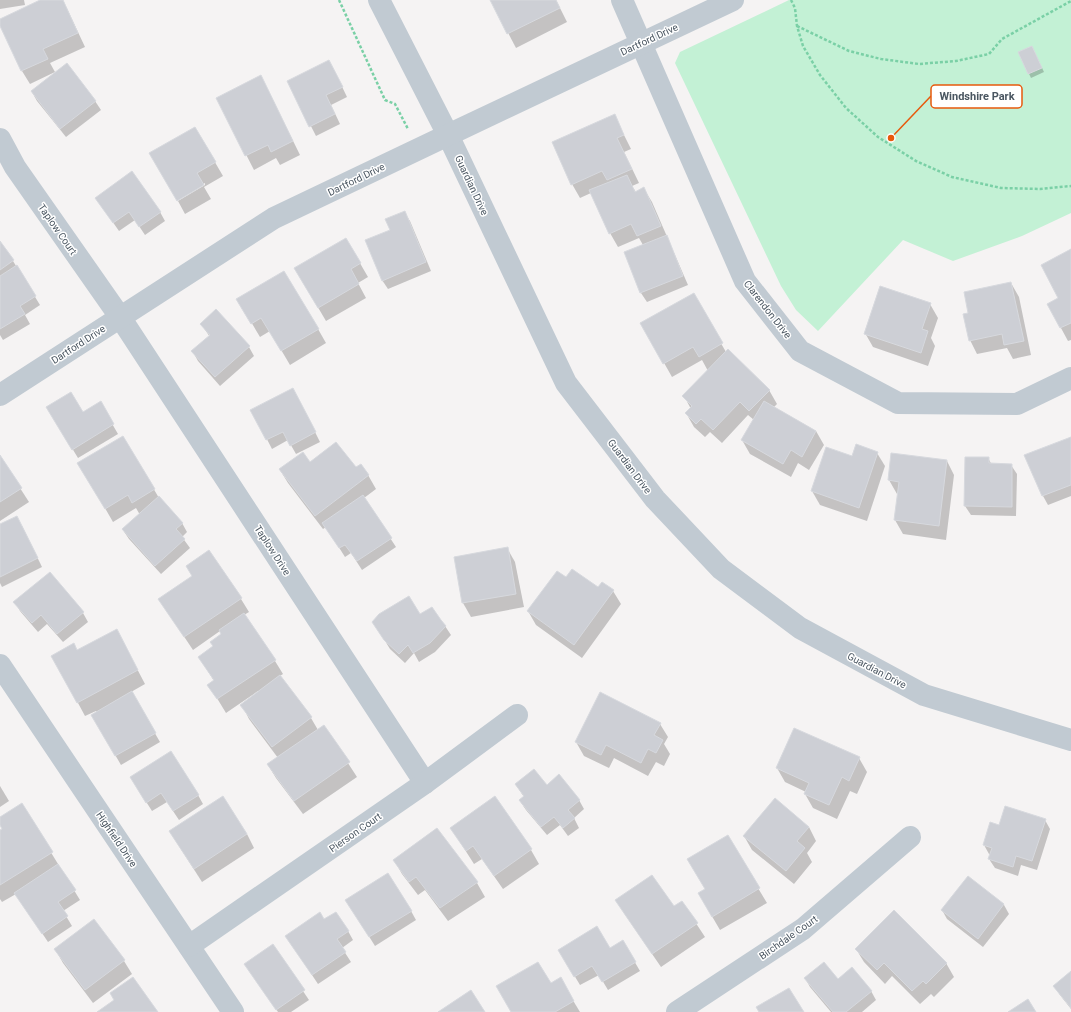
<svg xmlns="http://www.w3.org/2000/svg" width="1071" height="1012" font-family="Roboto,sans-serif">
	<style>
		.green { fill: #c3f1d5 }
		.shadow { fill: #0003 }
		.building { fill: #cdcfd5; stroke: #d7d9de }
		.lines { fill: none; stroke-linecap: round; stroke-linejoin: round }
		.path { stroke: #7ad0a6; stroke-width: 2.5; stroke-dasharray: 3 2; stroke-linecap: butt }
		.minor { stroke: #c1cad2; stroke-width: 22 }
		.labels { text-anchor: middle; stroke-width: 3; stroke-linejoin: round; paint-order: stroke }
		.street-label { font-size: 10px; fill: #4a5661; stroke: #fff }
		.leader { fill: none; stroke: #e8590c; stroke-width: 1.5 }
		.callout-dot { fill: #e8590c; stroke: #fff; stroke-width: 1.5 }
		.callout { fill: #fff; stroke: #e8590c; stroke-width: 1.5 }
		.callout-label { font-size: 11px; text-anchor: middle; font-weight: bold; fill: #4a5661 }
	</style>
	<rect width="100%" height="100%" fill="#f5f3f3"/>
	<!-- green -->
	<polygon class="green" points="789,0 1071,0 1071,213 1022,236 953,261 903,240 818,331 796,310 781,286 675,63 680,52"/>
	<!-- shadow -->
	<g class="shadow">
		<polygon points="0,0 24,0 25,5 0,9"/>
		<polygon points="42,0 63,0 85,47 50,63 55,72 30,84 22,71 0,24 0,20"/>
		<polygon points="491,0 556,0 567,22 516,48"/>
		<polygon points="1034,51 1044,72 1031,78 1019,53"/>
		<polygon points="334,70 347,97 331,105 340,124 316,136 288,81"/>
		<polygon points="268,90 300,155 280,165 276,158 254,170 217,98"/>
		<polygon points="32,92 95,101 101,110 66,137 37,101"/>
		<polygon points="614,115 631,149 624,152 639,183 632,186 636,192 644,189 652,202 688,285 647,302 641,293 625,253 643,245 639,238 618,247 610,233 591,193 580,198 572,184"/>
		<polygon points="195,128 223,176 204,187 211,199 185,214 178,201 205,185 205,183 177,199"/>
		<polygon points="96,198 160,212 165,221 145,235 135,220 119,231"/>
		<polygon points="404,212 410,221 431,271 388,289 382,280 391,230"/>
		<polygon points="346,239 368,277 358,283 366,298 326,321 303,282"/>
		<polygon points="0,242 13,261 40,305 25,315 30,324 3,340 0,335"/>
		<polygon points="1071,250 1071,340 1068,341 1048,304 1059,298"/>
		<polygon points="1011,283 1019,297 1031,355 1013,359 1007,348 977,354 970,340 969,314"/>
		<polygon points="693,295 726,352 769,390 777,404 774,407 816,431 824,445 809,470 798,463 791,477 750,454 742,440 754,420 748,415 722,443 710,432 705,437 694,427 686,413 691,409 684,396 708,371 702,360 672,377 642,324"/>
		<polygon points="238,300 318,329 326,343 290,365 270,331 260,337"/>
		<polygon points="930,304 938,318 931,338 935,346 928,366 873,347 865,333"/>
		<polygon points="201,324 249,347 254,356 220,386 198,361 193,352 210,337"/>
		<polygon points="298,398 320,442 296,454 288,440 272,449 252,410"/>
		<polygon points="100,403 118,434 78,458 47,407 83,413"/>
		<polygon points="123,437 159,498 182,523 187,532 182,537 190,548 161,574 129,539 123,530 140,515 136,508 113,522 79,463"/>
		<polygon points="1071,438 1071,496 1048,505 1043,496"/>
		<polygon points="877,453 885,466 867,521 820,505 812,491 853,457"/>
		<polygon points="892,454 947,461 954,475 946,540 903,534 895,520 898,494 897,494 889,480"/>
		<polygon points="0,457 29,502 0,521"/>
		<polygon points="988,458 992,465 1011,465 1017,474 1016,516 971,515 965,506"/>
		<polygon points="310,463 368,475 376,489 364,498 396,547 362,570 351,553 345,557 326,527 323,529 288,483 280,470"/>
		<polygon points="0,525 22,526 42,567 2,587 0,583"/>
		<polygon points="507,548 515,562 524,607 471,617 463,603 455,557"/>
		<polygon points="566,579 599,589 613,591 621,604 582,658 536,625 528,611"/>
		<polygon points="159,599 241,599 249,612 244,615 275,661 283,674 280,676 311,718 318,730 324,726 357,777 303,814 276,778 268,765 278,758 249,719 242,705 259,692 258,691 226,713 209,685 214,681 199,657 214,647 222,634 220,631 193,650"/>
		<polygon points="15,602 83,613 88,622 63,642 47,624 38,632 20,611"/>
		<polygon points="420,616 445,626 451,635 435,652 419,662 414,653 405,663 390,649 379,631"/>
		<polygon points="124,644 145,684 131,692 160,742 121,765 92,715 97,712 96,711 85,716 78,703 77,651"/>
		<polygon points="660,724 668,737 664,744 670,754 664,766 656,762 648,776 614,758 609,768 584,756 576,742"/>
		<polygon points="859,758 867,772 857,794 850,791 837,819 813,808 805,794 806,792 785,782 777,768"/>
		<polygon points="516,785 547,786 579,800 584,809 574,818 579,828 568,836 560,825 547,835 526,810 520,801 524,797"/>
		<polygon points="0,786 9,801 0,807"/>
		<polygon points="136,786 198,795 203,804 179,820 167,802 152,811"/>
		<polygon points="495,798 531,850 539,864 503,889 482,859 474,864 451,828"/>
		<polygon points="22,805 80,900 63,911 72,926 48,942 16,894 2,902 0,899 0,831 3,829 0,824 0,818"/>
		<polygon points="1045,820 1050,829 1037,870 1021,865 1018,876 995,868 989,859 991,855 989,854 984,845 1000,826"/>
		<polygon points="809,827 816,841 807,853 812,862 794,884 752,850 744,836"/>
		<polygon points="436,829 477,883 485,897 448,921 425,890 418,895 402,874 394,860"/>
		<polygon points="170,832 247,834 254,848 202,882"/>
		<polygon points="727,837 767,903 720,930 699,894 707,890"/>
		<polygon points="968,877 1004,905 1009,914 983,947 947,919 942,910"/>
		<polygon points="682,902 705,937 661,967 624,913 674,908"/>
		<polygon points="352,909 411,911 416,920 375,946"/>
		<polygon points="324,921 348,931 353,940 342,948 351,962 318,984 292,945"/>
		<polygon points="623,942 640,971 608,990 599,975 580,985 559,950 610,949"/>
		<polygon points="272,945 309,1000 291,1012 278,1012 251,973"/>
		<polygon points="55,949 124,961 132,974 93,1003 63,963"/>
		<polygon points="856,949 946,963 954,977 934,997 931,994 920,1004 892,976 885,984 864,962"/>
		<polygon points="1071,972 1071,1009 1060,995 1054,986"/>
		<polygon points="805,978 838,980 871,991 876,1000 862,1012 831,1012 810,987"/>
		<polygon points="560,979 580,1012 512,1012 551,984"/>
	</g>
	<!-- building -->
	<g class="building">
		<polygon points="40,0 63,0 78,33 43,49 48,59 21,71 0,26 0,19"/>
		<polygon points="490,0 556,0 560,8 507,34"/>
		<polygon points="1032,46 1042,68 1028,74 1018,52"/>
		<polygon points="329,60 343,87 326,95 335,114 309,127 287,81"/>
		<polygon points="67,63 96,101 60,129 31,91"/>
		<polygon points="261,75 293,141 271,152 268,145 245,156 216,98"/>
		<polygon points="615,114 624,135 617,138 632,169 607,180 602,171 571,185 552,142"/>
		<polygon points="195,127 216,162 197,173 204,185 177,201 149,153"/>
		<polygon points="132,171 161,212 139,227 129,212 113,223 95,198"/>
		<polygon points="627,175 635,192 644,187 661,226 637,236 631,224 609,234 589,190"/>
		<polygon points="405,211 426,262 382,281 365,240 390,230 385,219"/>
		<polygon points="667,235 683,276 640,293 624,252"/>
		<polygon points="346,238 361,263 351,269 359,284 318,308 294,268"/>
		<polygon points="0,241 14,260 0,270"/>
		<polygon points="1071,249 1071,323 1060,328 1047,304 1058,298 1041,265"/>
		<polygon points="17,265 36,296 20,306 25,314 0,329 0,276"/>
		<polygon points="284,271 319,329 281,351 261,318 251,324 236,299"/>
		<polygon points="1011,282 1024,341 1004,345 1002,334 969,341 963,314 968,313 964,292"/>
		<polygon points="880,286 931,303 922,329 928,331 921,353 864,334"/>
		<polygon points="694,293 723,343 699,357 693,347 663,364 640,323"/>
		<polygon points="216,309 250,346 215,377 191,351 210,335 200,324"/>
		<polygon points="728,349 770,390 749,411 740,402 713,430 701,419 696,424 685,413 692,406 682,396"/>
		<polygon points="293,388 316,432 290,446 283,432 266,440 250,410"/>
		<polygon points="71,392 83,412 101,401 114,424 72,450 46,407"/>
		<polygon points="764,401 816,431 802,457 791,450 783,464 741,440"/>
		<polygon points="123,436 155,489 132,503 128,495 105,509 77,463"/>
		<polygon points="1071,437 1071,485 1042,496 1024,455"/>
		<polygon points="336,442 356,467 361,464 369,475 315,516 279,469 303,452 310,462"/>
		<polygon points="856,444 878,452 859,508 811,491 826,447 852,456"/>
		<polygon points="891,453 947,460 939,526 894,520 899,482 888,480"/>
		<polygon points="0,455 22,488 0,502"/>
		<polygon points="965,457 989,457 989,463 1012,464 1012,507 964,506"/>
		<polygon points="363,495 392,538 357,561 345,545 339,548 322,523"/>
		<polygon points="159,496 183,523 176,529 185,539 155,566 122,529"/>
		<polygon points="17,516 38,558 0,577 0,524"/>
		<polygon points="508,547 516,594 462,603 454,557"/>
		<polygon points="209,550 242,598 184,637 158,599 192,576 186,566"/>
		<polygon points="572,569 598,587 602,582 614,590 574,645 527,611 557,571 566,577"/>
		<polygon points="50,572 84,612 57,634 41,615 32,623 13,602"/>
		<polygon points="409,596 420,614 432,607 441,620 446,626 430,643 413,653 408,645 399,654 384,640 372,622 379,614"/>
		<polygon points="244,613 276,660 217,699 207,685 214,680 198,657 213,646 210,642 221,634 219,630"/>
		<polygon points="117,629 138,670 77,703 51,656 74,643 77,650"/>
		<polygon points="280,675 312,717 272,747 240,705"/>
		<polygon points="132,691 156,733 115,756 91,715"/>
		<polygon points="600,692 661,723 654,735 663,740 656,753 648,749 641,763 606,745 601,755 575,742"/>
		<polygon points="324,725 350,762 294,801 267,764"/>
		<polygon points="794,728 860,757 849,781 842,777 829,805 804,794 809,783 776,768"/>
		<polygon points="171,751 199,795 173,811 161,793 146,803 130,777"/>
		<polygon points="534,769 547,785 559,774 580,800 568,810 575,818 563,828 554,817 541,827 519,800 524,796 515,784"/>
		<polygon points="223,796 247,834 194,869 169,831"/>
		<polygon points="495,796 532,849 494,876 473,846 466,851 450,828"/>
		<polygon points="775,798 809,827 797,841 805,848 786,871 743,836"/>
		<polygon points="22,803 53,852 0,885 0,830 2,829 0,825 0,817"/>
		<polygon points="1005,806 1046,819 1032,861 1016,856 1013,867 988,859 992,848 983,845 990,822 999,825"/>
		<polygon points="437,828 478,882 440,908 416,877 409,882 393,860"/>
		<polygon points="728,835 760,888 712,917 698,893 705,889 687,859"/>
		<polygon points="58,864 76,890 58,902 68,916 42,934 14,893"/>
		<polygon points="388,873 412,911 369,937 345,900"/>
		<polygon points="652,875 674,906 682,901 698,923 652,954 615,900"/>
		<polygon points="968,876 1004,904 978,939 941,910"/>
		<polygon points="894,910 947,963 926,984 923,981 912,991 884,963 877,970 855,949"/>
		<polygon points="320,912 324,919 336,912 349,931 337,939 346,952 312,975 285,936"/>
		<polygon points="94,919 125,960 85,990 54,949"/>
		<polygon points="597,926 610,948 623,940 636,962 602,982 592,966 574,977 558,950"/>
		<polygon points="273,944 305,990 276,1010 244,964"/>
		<polygon points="538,962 551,983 561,977 574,1001 555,1012 511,1012 496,986"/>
		<polygon points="824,962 838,979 852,967 872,991 846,1012 833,1012 804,978"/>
		<polygon points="1071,971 1071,1008 1053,986"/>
		<polygon points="133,977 158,1012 97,1012 114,1000 110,993"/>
		<polygon points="789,988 804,1012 759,1012 756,1007"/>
		<polygon points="471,990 485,1012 438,1012"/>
		<polygon points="1028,999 1036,1012 1008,1012"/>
	</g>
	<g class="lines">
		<!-- path -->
		<g class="path">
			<polyline points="339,0 385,100 395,104 408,129"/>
			<polyline points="791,0 795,8 797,26 803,46 820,75 846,108 878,137 916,161 952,177 1001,188 1040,189 1071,186"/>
			<polyline points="797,26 849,51 881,59 919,64 956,61 989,54 1002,39 1071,1"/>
		</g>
		<!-- minor -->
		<g class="minor">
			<polyline points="379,0 448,135 566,383 655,499 721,569 800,628 924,695 1071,740"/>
			<polyline points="622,0 745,281 800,351 898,403 1017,404 1071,378"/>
			<polyline points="0,139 15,167 120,317 425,783"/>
			<polyline points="0,395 274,218 448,135 733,0"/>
			<polyline points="0,665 233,1012"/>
			<polyline points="189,946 425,783 517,715"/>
			<polyline points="677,1012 803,929 910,837"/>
		</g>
	</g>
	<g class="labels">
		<!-- street labels -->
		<g class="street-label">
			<text transform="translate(649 39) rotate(-25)" y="4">Dartford Drive</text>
			<text transform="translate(356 179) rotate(-26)" y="4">Dartford Drive</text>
			<text transform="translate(472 185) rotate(65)" y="4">Guardian Drive</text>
			<text transform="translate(58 229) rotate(55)" y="4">Taplow Court</text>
			<text transform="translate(768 309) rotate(52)" y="4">Clarendon Drive</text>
			<text transform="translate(78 344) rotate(-33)" y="4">Dartford Drive</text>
			<text transform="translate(630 466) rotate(53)" y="4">Guardian Drive</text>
			<text transform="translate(273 550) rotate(57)" y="4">Taplow Drive</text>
			<text transform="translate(877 670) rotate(28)" y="4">Guardian Drive</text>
			<text transform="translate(355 832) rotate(-35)" y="4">Pierson Court</text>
			<text transform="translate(117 839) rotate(56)" y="4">Highfield Drive</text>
			<text transform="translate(788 937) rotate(-35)" y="4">Birchdale Court</text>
		</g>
	</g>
	<!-- callouts -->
	<path class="leader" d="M891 138L931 96"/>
	<circle class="callout-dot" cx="891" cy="138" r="4"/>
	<rect class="callout" x="931" y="85" width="91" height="23" rx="4"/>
	<g class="callout-label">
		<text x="977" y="100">Windshire Park</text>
	</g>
</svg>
